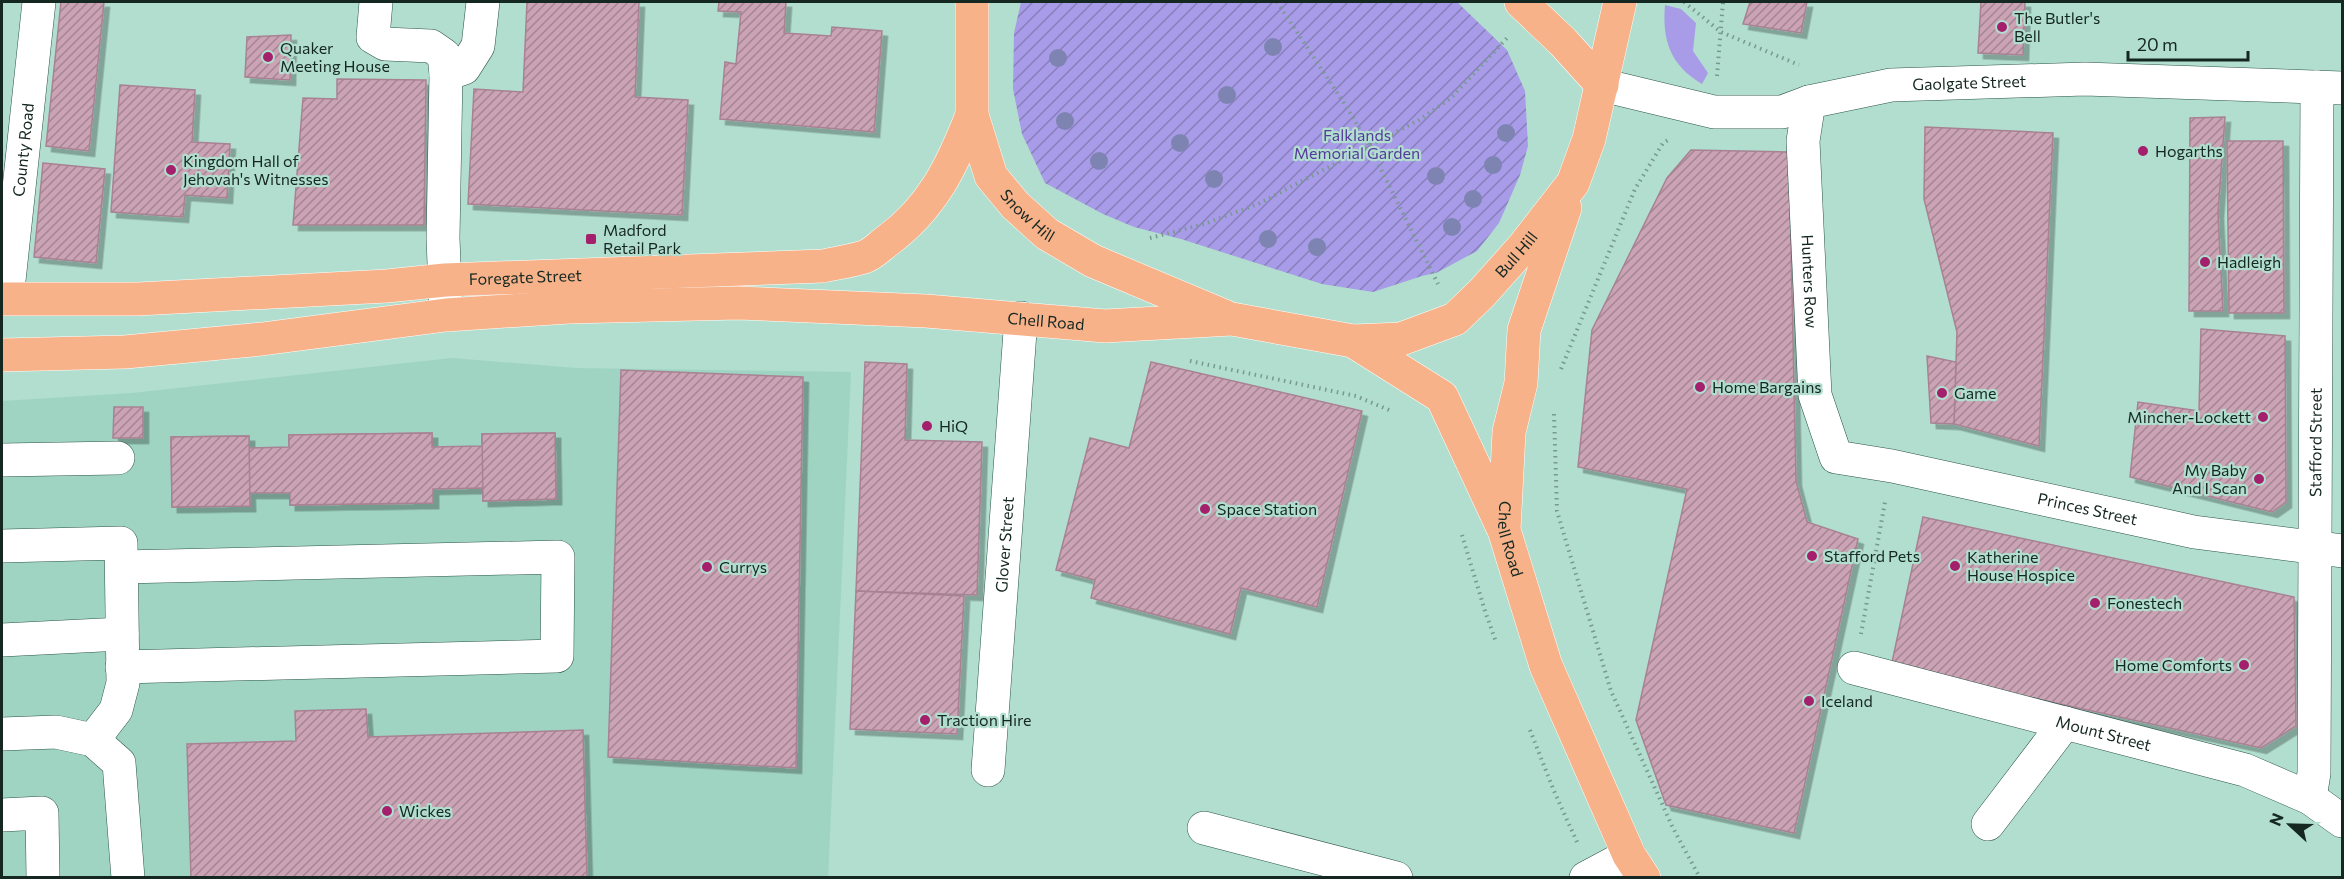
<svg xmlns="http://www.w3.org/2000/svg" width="2344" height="879" font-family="Commissioner,sans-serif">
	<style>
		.built { fill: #9fd4c2 }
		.green { fill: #a89be7 }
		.garden { fill: url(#garden-furrows) }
		.building { fill: url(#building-hatch); stroke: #a88293; stroke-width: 1.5; filter: url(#shadow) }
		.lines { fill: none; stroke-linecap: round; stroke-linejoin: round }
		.minor-casing { stroke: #2c5548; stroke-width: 34 }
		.highway-casing { stroke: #fff; stroke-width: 34 }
		.path { stroke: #779a8d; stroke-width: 4; stroke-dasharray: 1.5 4.5; stroke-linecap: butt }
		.minor { stroke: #fff; stroke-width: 33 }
		.highway { stroke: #f7b28a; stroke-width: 33 }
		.tree { fill: #7e84b2 }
		.poi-dot { fill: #a4206c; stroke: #b1dece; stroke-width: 2 }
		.labels { text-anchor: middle; stroke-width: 4.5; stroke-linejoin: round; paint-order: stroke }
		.poi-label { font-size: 16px; fill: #152721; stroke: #b1dece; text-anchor: start }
		.street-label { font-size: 16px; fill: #152721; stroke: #b1dece }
		.park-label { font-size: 16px; fill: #543a9c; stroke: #b1dece }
	</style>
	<defs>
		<pattern id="garden-furrows" width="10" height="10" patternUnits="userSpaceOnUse" patternTransform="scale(1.5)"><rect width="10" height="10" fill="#a89be7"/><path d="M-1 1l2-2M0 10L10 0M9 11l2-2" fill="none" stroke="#887ebb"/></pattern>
		<pattern id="building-hatch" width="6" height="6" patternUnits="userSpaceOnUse" patternTransform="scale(1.5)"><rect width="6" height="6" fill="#cba3b4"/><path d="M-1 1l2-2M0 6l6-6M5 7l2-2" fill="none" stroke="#a48592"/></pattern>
		<filter id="shadow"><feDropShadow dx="5.5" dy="5.5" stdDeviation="0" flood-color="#0004"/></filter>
	</defs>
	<rect width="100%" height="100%" fill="#b1dece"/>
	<!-- built -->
	<polygon class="built" points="452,358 576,368 851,372 828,877 2,878 2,401 132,393"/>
	<!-- green -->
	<path class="green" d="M 1665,5 L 1681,9 L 1696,23 L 1693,51 L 1708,73 L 1702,84 C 1670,65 1662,40 1665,5 Z"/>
	<!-- garden -->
	<polygon class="garden" points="1021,2 1457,2 1507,50 1525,91 1528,146 1520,175 1499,223 1477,251 1436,273 1422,276 1373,292 1322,284 1181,239 1134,227 1103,214 1045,183 1022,134 1013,89 1014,33"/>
	<!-- building -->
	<g class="building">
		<polygon points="61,2 104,2 89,151 46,146"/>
		<polygon points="527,2 639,2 635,97 688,100 682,215 468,204 474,89 523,92"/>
		<polygon points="719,2 786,2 784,33 831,36 832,27 882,31 874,132 720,119 725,62 736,64 741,12 718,11"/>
		<polygon points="1750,2 1807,2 1801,33 1743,24"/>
		<polygon points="1981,2 2025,2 2023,55 1978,53"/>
		<polygon points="291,35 290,80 245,77 247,37"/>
		<polygon points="337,79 426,80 424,225 293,225 303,98 337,99"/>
		<polygon points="120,85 195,90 192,142 230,144 227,198 185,195 183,217 111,212"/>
		<polygon points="2225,117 2218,213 2223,311 2189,311 2190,118"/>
		<polygon points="1925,127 2053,133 2039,446 1954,424 1957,332 1924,199"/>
		<polygon points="2227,141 2283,141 2284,313 2229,313"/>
		<polygon points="1691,150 1789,152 1796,481 1807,522 1858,539 1794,833 1666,805 1636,720 1687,489 1578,467 1592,330 1667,178"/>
		<polygon points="43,163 105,169 96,263 34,257"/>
		<polygon points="2201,329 2285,336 2286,502 2272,512 2130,477 2138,402 2199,411"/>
		<polygon points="1927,356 1956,362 1954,424 1931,423"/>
		<polygon points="865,362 907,364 905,440 982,442 977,595 856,591"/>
		<polygon points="1151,362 1362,411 1317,607 1241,588 1230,634 1091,598 1095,580 1056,570 1090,438 1129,448"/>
		<polygon points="621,370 803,377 796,768 608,757"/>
		<polygon points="114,407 143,407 143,438 113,438"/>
		<polygon points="432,433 433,503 290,505 289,435"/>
		<polygon points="432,433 432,447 482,446 482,434 555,433 556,499 483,501 483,488 433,489 433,503 290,505 290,493 249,493 250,506 172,507 171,437 249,436 249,448 289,447 289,435"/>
		<polygon points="555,433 556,499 483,501 482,434"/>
		<polygon points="249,436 250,506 172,507 171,437"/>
		<polygon points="1923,517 2294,597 2296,726 2261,748 1891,667"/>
		<polygon points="856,591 964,596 957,734 850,729"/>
		<polygon points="366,709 368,737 583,730 587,878 191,878 187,744 296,741 295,711"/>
	</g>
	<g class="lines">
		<defs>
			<g id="minor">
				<polyline points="376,2 373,37 385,44 431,46 444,55 446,74 443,238 446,315"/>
				<polyline points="446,74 464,68 478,46 483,2"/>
				<path id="s1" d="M 1602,85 L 1714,112 L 1782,112 L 1809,102 L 1891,85 L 2085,79 L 2342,88"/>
				<path id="s2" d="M 1809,102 L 1803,141 L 1815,395 L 1836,457 L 1892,466 L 2194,532 L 2342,551"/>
				<path id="s3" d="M 7,299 L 39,2"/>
				<polyline points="2,460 118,458"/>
				<polyline points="2,546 121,543 123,683 116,710 93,740"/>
				<polyline points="122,567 558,557 557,656 122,667"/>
				<polyline points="2,640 122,634"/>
				<path id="s4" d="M 1854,668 L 2245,770 L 2310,798 L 2342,821"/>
				<polyline points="2,734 56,732 93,740 119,763 128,878"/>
				<path id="s5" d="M 988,770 L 1021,318"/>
				<path id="s6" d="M 2310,798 L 2314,773 L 2317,87"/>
				<polyline points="2,815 42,813 43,878"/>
				<polyline points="1988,824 2065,723"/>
				<polyline points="1204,828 1396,878"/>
				<polyline points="1586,878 1629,855"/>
			</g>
			<g id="highway">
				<path id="s7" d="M 972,2 L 972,115 L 991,176 L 1015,205 L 1047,234 L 1093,261 L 1224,316"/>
				<polyline points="1521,2 1563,42 1602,85"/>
				<path id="s8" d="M 1565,208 L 1524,330 L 1521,383 L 1509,432 L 1504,530 L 1546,666 L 1629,855 L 1644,878"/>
				<path id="s9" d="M 2,299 L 138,299 L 387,286 L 445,280 L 823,266 C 837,263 851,261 864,257 C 873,254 880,246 887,241 C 933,207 952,166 972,115"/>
				<polyline points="1353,341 1442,397 1502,526"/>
				<path id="s10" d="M 2,355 L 125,352 L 262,339 L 446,315 L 569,307 L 738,303 L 926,311 L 1105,326 L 1232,319 L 1353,341 L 1401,339 L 1455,319 L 1482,293 L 1524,246 L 1573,183 L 1589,139 L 1620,2"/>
			</g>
		</defs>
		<!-- minor casing -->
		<use href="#minor" class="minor-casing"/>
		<!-- highway casing -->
		<use href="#highway" class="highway-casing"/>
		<!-- path -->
		<g class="path">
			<polyline points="1277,2 1346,106 1370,147 1438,284"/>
			<polyline points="1684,2 1721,32 1799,65"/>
			<polyline points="1717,76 1723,2"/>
			<polyline points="1150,238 1204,224 1258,204 1419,120 1451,98 1507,38"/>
			<polyline points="1190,361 1356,396 1389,410"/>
			<polyline points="1561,369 1635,189 1663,143 1668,140"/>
			<polyline points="1554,414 1557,511 1611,691 1673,828 1700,878"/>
			<polyline points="1462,535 1485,611 1496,642"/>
			<polyline points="1861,634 1885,502"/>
			<polyline points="1530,730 1554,791 1577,842"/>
		</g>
		<!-- minor -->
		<use href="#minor" class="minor"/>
		<!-- highway -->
		<use href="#highway" class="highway"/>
	</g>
	<!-- trees -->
	<g class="tree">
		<circle cx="1273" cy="47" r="9"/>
		<circle cx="1058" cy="58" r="9"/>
		<circle cx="1227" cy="95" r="9"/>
		<circle cx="1065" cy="121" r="9"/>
		<circle cx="1506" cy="133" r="9"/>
		<circle cx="1180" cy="143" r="9"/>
		<circle cx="1099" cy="161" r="9"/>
		<circle cx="1493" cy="165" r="9"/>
		<circle cx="1436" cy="176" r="9"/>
		<circle cx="1214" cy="179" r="9"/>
		<circle cx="1473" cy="199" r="9"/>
		<circle cx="1452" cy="227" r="9"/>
		<circle cx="1268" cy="239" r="9"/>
		<circle cx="1317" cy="247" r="9"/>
	</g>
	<!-- markers -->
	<g class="poi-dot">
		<circle cx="2002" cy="27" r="6"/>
		<circle cx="268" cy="57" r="6"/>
		<circle cx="2143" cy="151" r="6"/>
		<circle cx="171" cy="170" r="6"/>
		<rect x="585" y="233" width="12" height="12" rx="3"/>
		<circle cx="2205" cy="262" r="6"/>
		<circle cx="1700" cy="387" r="6"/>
		<circle cx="1942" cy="393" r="6"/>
		<circle cx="2263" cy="417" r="6"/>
		<circle cx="927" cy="426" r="6"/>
		<circle cx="2259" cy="479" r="6"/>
		<circle cx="1205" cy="509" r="6"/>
		<circle cx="1812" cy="556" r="6"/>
		<circle cx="1955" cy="566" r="6"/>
		<circle cx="707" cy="567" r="6"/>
		<circle cx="2095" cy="603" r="6"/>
		<circle cx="2244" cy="665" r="6"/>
		<circle cx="1809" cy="701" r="6"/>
		<circle cx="925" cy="720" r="6"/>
		<circle cx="387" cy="811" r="6"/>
	</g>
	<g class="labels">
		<!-- poi labels -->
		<g class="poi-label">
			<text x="2014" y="24">The Butler's<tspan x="2014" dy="18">Bell</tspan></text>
			<text x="280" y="54">Quaker<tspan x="280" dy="18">Meeting House</tspan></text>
			<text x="2155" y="157">Hogarths</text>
			<text x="183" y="167">Kingdom Hall of<tspan x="183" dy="18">Jehovah's Witnesses</tspan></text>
			<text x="603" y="236">Madford<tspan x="603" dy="18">Retail Park</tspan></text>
			<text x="2217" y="268">Hadleigh</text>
			<text x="1712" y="393">Home Bargains</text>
			<text x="1954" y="399">Game</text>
			<text x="2251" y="423" text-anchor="end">Mincher-Lockett</text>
			<text x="939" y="432">HiQ</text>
			<text x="2247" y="476" text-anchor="end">My Baby<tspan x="2247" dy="18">And I Scan</tspan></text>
			<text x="1217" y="515">Space Station</text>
			<text x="1824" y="562">Stafford Pets</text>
			<text x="1967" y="563">Katherine<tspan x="1967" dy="18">House Hospice</tspan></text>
			<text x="719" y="573">Currys</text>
			<text x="2107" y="609">Fonestech</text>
			<text x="2232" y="671" text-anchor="end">Home Comforts</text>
			<text x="1821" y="707">Iceland</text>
			<text x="937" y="726">Traction Hire</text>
			<text x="399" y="817">Wickes</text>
		</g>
		<!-- street labels -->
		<g class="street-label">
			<text dy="6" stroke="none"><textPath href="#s1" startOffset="374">Gaolgate Street</textPath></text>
			<text dy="6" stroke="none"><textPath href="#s3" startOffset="150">County Road</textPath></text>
			<text dy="6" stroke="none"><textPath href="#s7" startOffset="231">Snow Hill</textPath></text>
			<text dy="6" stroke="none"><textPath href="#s10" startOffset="1551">Bull Hill</textPath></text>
			<text dy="6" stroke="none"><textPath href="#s9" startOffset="524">Foregate Street</textPath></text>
			<text dy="6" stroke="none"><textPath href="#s2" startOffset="180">Hunters Row</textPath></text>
			<text dy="6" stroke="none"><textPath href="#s10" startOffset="1047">Chell Road</textPath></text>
			<text dy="6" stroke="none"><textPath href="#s6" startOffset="356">Stafford Street</textPath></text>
			<text dy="6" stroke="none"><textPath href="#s2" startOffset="616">Princes Street</textPath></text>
			<text dy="6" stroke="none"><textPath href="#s8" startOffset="340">Chell Road</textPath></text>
			<text dy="6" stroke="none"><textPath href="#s5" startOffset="226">Glover Street</textPath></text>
			<text dy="6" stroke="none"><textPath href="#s4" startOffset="258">Mount Street</textPath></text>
		</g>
		<!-- park labels -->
		<g class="park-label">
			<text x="1357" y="141">Falklands<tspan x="1357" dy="18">Memorial Garden</tspan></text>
		</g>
	</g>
	<!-- border -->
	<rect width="2344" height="879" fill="none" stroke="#152721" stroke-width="6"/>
	<!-- north arrow -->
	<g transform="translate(2290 825) rotate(292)" stroke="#b1dece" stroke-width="4.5" paint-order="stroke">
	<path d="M0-4.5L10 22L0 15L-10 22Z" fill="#152721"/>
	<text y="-9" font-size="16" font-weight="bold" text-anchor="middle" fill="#152721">N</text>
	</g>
	<!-- scale -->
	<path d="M2128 51v9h120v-9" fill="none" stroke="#152721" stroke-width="3"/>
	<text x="2137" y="51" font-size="18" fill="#152721" stroke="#b1dece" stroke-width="4.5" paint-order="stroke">20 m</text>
</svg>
